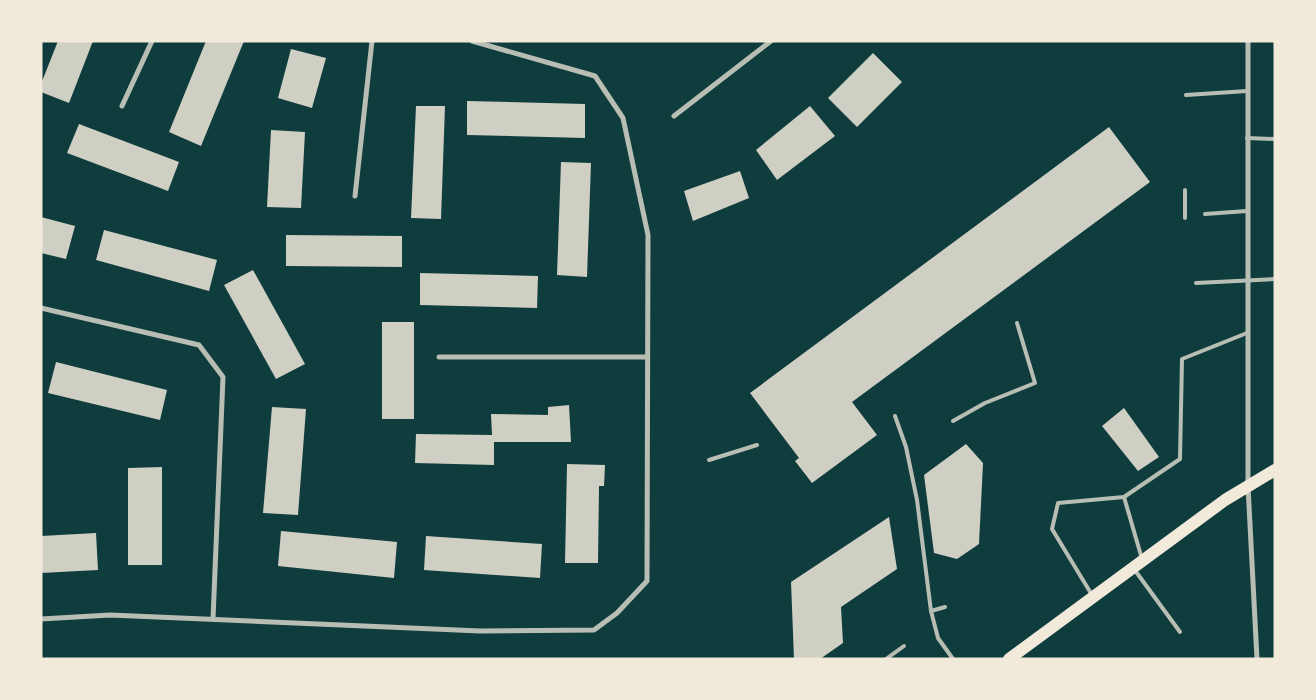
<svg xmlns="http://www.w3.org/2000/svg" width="1316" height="700" font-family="Quicksand,sans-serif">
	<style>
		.building { fill: #cfcfc3 }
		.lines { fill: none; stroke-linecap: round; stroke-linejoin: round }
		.service { stroke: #b8beb3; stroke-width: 4 }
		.minor { stroke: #b8beb3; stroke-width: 5 }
		.primary { stroke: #f1e9da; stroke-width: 12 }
	</style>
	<rect width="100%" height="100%" fill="#0f3d3e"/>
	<!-- building -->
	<g class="building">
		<polygon points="58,41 93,41 69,103 41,92 41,84"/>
		<polygon points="206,41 244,41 201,146 169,132"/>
		<polygon points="291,49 326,58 312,108 278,98"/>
		<polygon points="873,53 902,82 857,127 828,98"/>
		<polygon points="467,101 585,104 585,138 467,135"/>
		<polygon points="416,106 445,106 441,219 411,218"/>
		<polygon points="810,106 835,136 777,180 756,150"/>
		<polygon points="79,124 179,162 168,191 67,153"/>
		<polygon points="1109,127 1150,182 852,402 877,435 812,483 795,461 799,458 750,393"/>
		<polygon points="271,130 305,132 301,208 267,207"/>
		<polygon points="561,162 591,163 587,277 557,275"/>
		<polygon points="740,171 749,198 693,221 684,191"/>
		<polygon points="41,217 75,226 66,259 41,253"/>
		<polygon points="104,230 217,260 209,291 96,260"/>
		<polygon points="286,235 402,236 402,267 286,266"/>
		<polygon points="253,270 305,364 276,379 224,285"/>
		<polygon points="420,273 538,276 537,308 420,305"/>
		<rect x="382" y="322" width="32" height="97"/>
		<polygon points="56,362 167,390 160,420 48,393"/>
		<polygon points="569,405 571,442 494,442 494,465 415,463 416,434 492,435 491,414 548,415 548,407"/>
		<polygon points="272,407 306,409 298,515 263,513"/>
		<polygon points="1124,408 1159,457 1138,471 1102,426"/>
		<polygon points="966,444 983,463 979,544 957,559 934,553 924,475"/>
		<polygon points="567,464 605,465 604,486 599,486 598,563 565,563"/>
		<polygon points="162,467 162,565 128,565 128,468"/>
		<polygon points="889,517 897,569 841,607 843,643 820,659 794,659 791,582"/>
		<polygon points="281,531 397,542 394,578 278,566"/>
		<polygon points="96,533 98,570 41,573 41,536"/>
		<polygon points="426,536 542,544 540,578 424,570"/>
	</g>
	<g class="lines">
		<!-- service -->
		<g class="service">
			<polyline points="1186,95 1247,91"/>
			<polyline points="1247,138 1275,139"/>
			<polyline points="1205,214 1247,211"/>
			<polyline points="1185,218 1185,190"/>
			<polyline points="1196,283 1275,279"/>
			<polyline points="895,416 906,447 917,500 931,611 938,638 953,659"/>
			<polyline points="953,421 985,403 1035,383 1017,323"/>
			<polyline points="709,460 757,445"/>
			<polyline points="1124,497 1142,559"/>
			<polyline points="1134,569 1180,632"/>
			<polyline points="1092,595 1052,529 1058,503 1124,497 1180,459 1182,359 1247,333"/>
			<polyline points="931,611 945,607"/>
			<polyline points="886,659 904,646"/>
		</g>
		<!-- minor -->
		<g class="minor">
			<polyline points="1248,41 1248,486 1257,659"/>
			<polyline points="122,106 152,41"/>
			<polyline points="674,116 771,41"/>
			<polyline points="355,196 372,41"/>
			<polyline points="41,308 199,345 223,377 213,619"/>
			<polyline points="439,357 647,357"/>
			<polyline points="41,619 110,615 480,631 594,630 617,613 647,581 648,235 623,118 595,76 472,41"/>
		</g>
		<!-- primary -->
		<polyline class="primary" points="1009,659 1225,500 1275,470"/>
	</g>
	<!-- border -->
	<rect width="1316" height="700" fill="none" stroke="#f1e9da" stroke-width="85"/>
</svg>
